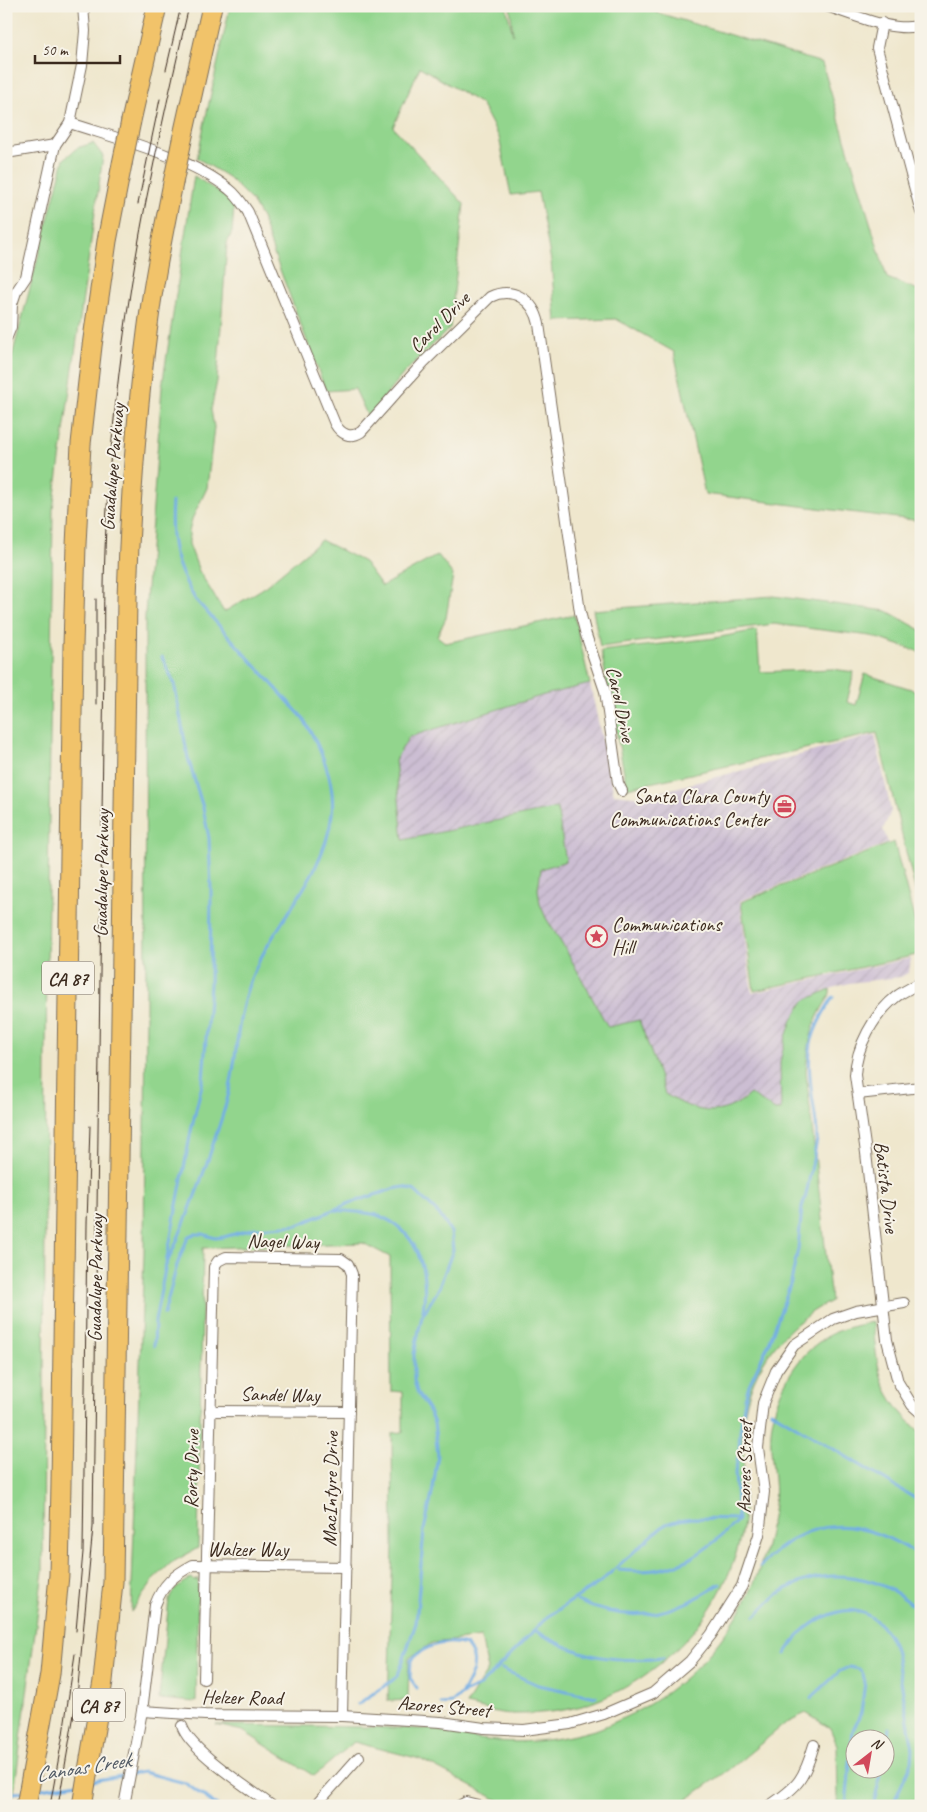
<svg xmlns="http://www.w3.org/2000/svg" width="927" height="1812" font-family="Caveat,sans-serif">
	<style>
		.industrial { fill: url(#industrial-furrows) }
		.grass { fill: #92d58d; stroke: #668056; fill-rule: evenodd }
		.lines { fill: none; stroke-linecap: round; stroke-linejoin: round }
		.stream { stroke: #73aee4; stroke-width: 3 }
		.street-casing { stroke: #7a6c5b; stroke-width: 12 }
		.highway-casing { stroke: #7a6c5b; stroke-width: 21 }
		.street { stroke: #fff; stroke-width: 10 }
		.highway { stroke: #f1c36a; stroke-width: 19 }
		.tram { stroke: #3b2a1e; stroke-width: 1 }
		.highway-bridge-casing { stroke: #7a6c5b; stroke-width: 21; stroke-linecap: butt }
		.highway-bridge { stroke: #f1c36a; stroke-width: 19 }
		.labels { text-anchor: middle; stroke-width: 4; stroke-linejoin: round; paint-order: stroke }
		.shield { fill: #f7f3e8; stroke: #73665b; stroke-width: 1 }
		.shield-label { font-size: 19px; font-weight: bold; fill: #3b2a1e }
		.street-label { font-size: 20px; fill: #3b2a1e; stroke: #f7f3e8 }
		.poi-label { font-size: 20px; fill: #3b2a1e; stroke: #f7f3e8; text-anchor: end }
		.water-label { font-size: 21px; font-style: italic; fill: #4f5863; stroke: #f7f3e8 }
	</style>
	<defs>
		<pattern id="industrial-furrows" width="10" height="10" patternUnits="userSpaceOnUse" patternTransform="scale(1.25)"><rect width="10" height="10" fill="#ccbed3"/><path d="M-1 1l2-2M0 10L10 0M9 11l2-2" fill="none" stroke="#b0a3b5"/></pattern>
	</defs>
	<rect width="100%" height="100%" fill="#f7f3e8"/>
	<filter id="ink" filterUnits="userSpaceOnUse"><feTurbulence type="fractalNoise" baseFrequency=".02" numOctaves="2"/><feDisplacementMap in="SourceGraphic" scale="10" xChannelSelector="R" yChannelSelector="G"/><feConvolveMatrix kernelMatrix="1 2 1 2 8 2 1 2 1" color-interpolation-filters="sRGB"/></filter>
	<filter id="wash" filterUnits="userSpaceOnUse"><feTurbulence type="fractalNoise" baseFrequency=".0096" numOctaves="4" result="noise"/><feDisplacementMap in="SourceGraphic" scale="20" xChannelSelector="R" yChannelSelector="G"/><feGaussianBlur stdDeviation="1.12" result="paint"/><feColorMatrix in="noise" values="0 0 0 0 0 0 0 0 0 0 0 0 0 0 0 0 0 1.4 0 .05"/><feComposite in="paint" operator="in"/></filter>
	<g filter="url(#wash)">
		<rect width="100%" height="100%" fill="#efe7cd"/>
		<!-- industrial -->
		<polygon class="industrial" points="590,684 614,794 641,797 875,735 891,811 883,829 888,843 740,901 752,993 911,958 909,972 901,977 849,983 823,991 780,1062 782,1110 775,1110 750,1094 730,1108 719,1111 703,1111 686,1107 665,1094 655,1063 608,1027 567,952 546,918 540,904 538,888 539,878 557,808 403,840 395,760 409,737 544,695"/>
		<!-- grass -->
		<g class="grass">
			<polygon points="230,6 506,6 513,35 510,6 646,6 652,11 822,63 887,278 921,291 921,521 705,494 674,352 616,319 556,321 551,261 538,192 511,195 499,137 481,104 420,67 393,127 464,204 450,328 404,373 368,417 355,389 326,391 274,254 262,218 252,201 228,177 197,158"/>
			<polygon points="93,143 103,156 53,509 46,1049 43,1571 14,1793 10,1806 6,1806 6,379 64,159 77,148"/>
			<path d="M 194,176 L 222,194 L 234,207 L 232,232 L 227,243 L 217,381 L 211,410 L 214,427 L 207,488 L 192,519 L 189,532 L 189,544 L 199,571 L 224,612 L 262,589 L 321,540 L 364,562 L 382,586 L 438,555 L 453,575 L 446,618 L 437,636 L 446,643 L 574,615 L 590,684 L 544,695 L 409,737 L 395,760 L 403,840 L 557,808 L 566,861 L 541,869 L 538,889 L 540,904 L 546,918 L 567,952 L 608,1027 L 639,1020 L 655,1063 L 665,1094 C 696,1113 721,1120 750,1094 L 775,1110 L 781,1110 L 780,1062 L 786,1037 L 792,1020 L 804,1001 L 830,989 C 831,997 825,1002 821,1010 C 810,1030 808,1049 806,1072 L 831,1301 C 781,1326 744,1375 743,1432 C 742,1466 748,1500 741,1534 C 725,1614 659,1682 582,1706 C 560,1712 537,1714 514,1714 C 499,1714 481,1708 466,1705 L 488,1670 L 481,1637 L 432,1643 L 409,1658 L 408,1700 L 388,1701 L 393,1545 L 392,1433 L 403,1432 L 403,1392 L 391,1391 L 390,1257 L 363,1243 L 203,1248 L 198,1548 L 171,1563 L 154,1579 L 131,1612 L 144,1253 L 146,1011 L 145,615 L 162,387 Z"/>
			<polygon points="773,596 887,611 921,630 921,654 917,651 871,636 774,624 600,647 593,610"/>
			<polygon points="757,630 760,672 832,669 854,672 847,702 856,705 865,674 911,689 921,696 921,913 877,733 627,788 601,651 715,638"/>
			<polygon points="894,842 921,945 921,954 754,991 741,902"/>
			<path d="M 873,1322 C 875,1343 876,1367 885,1387 C 893,1405 907,1420 921,1433 L 921,1806 L 835,1806 L 838,1799 L 837,1745 L 830,1728 L 806,1713 L 787,1722 L 729,1770 L 677,1806 L 509,1806 L 420,1759 L 354,1742 L 314,1776 L 243,1731 L 216,1725 C 285,1726 355,1726 424,1729 C 443,1730 461,1736 479,1739 C 522,1745 556,1741 598,1729 C 606,1726 615,1722 623,1718 C 674,1695 715,1655 743,1606 C 760,1576 769,1539 774,1505 C 777,1481 769,1455 771,1431 C 774,1396 794,1357 825,1338 C 838,1329 857,1325 873,1322 ZM 854,1740 L 884,1740 L 884,1770 L 854,1770 Z"/>
			<path d="M 192,1578 L 194,1581 L 198,1579 L 196,1702 L 159,1699 L 169,1599 C 175,1589 181,1582 192,1578 Z"/>
		</g>
		<g class="lines">
			<!-- stream -->
			<g class="stream">
				<polyline points="162,657 174,683 188,758 203,808 209,838 211,890 210,984 203,1080 191,1131 166,1263"/>
				<path d="M 335,1210 C 349,1212 364,1211 377,1215 C 419,1230 429,1271 423,1311"/>
				<path d="M 164,1270 C 181,1233 196,1195 209,1157 C 216,1134 225,1111 230,1088 C 237,1055 237,1019 248,987 C 269,926 324,881 332,814 C 336,780 320,747 303,718 L 195,599 C 175,565 169,542 172,502"/>
				<polyline points="164,1314 177,1265 186,1242 189,1236 195,1234 203,1234 215,1238 224,1237 255,1228 298,1225 350,1203 393,1189 404,1187 415,1191 439,1214 451,1232 453,1250 438,1290 422,1316 414,1354 414,1380 417,1392 428,1409 434,1423 438,1455 432,1494 424,1530 416,1623 398,1675 393,1680 358,1704"/>
				<polyline points="154,1346 155,1321 165,1269"/>
				<polyline points="771,1411 921,1502"/>
				<path d="M 738,1519 L 735,1472 L 739,1454 L 740,1432 L 745,1399 L 749,1385 L 769,1343 L 791,1282 L 798,1249 L 802,1207 L 806,1195 L 817,1140 L 817,1132 C 814,1102 806,1072 811,1043 C 815,1026 824,1011 833,997"/>
				<path d="M 760,1567 C 810,1511 863,1518 921,1557"/>
				<path d="M 619,1570 C 673,1576 701,1557 738,1520"/>
				<path d="M 577,1601 C 631,1625 672,1616 720,1584"/>
				<path d="M 755,1616 C 764,1608 771,1598 781,1592 C 826,1564 886,1574 921,1614"/>
				<path d="M 536,1631 C 578,1657 613,1663 663,1658"/>
				<path d="M 785,1654 C 801,1630 811,1621 838,1612 C 859,1606 878,1618 889,1636 C 897,1649 898,1666 901,1681 C 905,1703 909,1726 913,1749 L 912,1762 L 892,1806"/>
				<polyline points="502,1669 538,1685 596,1697"/>
				<path d="M 417,1688 L 410,1678 L 411,1660 C 425,1645 446,1639 466,1645 C 481,1661 471,1677 462,1693"/>
				<polyline points="811,1698 840,1671 849,1667 859,1669 863,1674 865,1682 861,1713 853,1730 846,1806"/>
				<polyline points="441,1704 452,1703 462,1694 480,1686 547,1617 599,1583 655,1533 666,1524 679,1520 693,1518 738,1519"/>
				<polyline points="884,1762 889,1728"/>
				<polyline points="92,1781 143,1772 185,1783 217,1806"/>
				<polyline points="35,1790 78,1783"/>
				<polyline points="6,1794 22,1792"/>
				<polyline points="873,1806 882,1770"/>
			</g>
		</g>
	</g>
	<g filter="url(#ink)">
		<g class="lines">
			<defs>
				<g id="street">
					<path d="M 826,6 C 852,14 895,34 921,25"/>
					<polyline points="882,23 877,48 921,212"/>
					<path d="M 70,123 C 118,139 190,157 229,189 C 237,195 242,203 248,212 L 335,424 C 341,434 350,439 361,432 L 424,362 L 490,297 C 513,286 534,300 539,324 L 580,612 L 586,635 L 605,691 L 618,783 L 622,791"/>
					<polyline points="6,153 55,145"/>
					<polyline points="6,339 11,327 12,304 16,292 26,277 55,145 70,123 82,65 85,31 83,6"/>
					<path d="M 921,982 C 913,987 904,991 897,996 C 874,1014 856,1047 855,1075 L 866,1153 L 887,1340 L 898,1382 L 912,1405 L 921,1413"/>
					<polyline points="858,1094 921,1087"/>
					<polyline points="210,1411 349,1412"/>
					<polyline points="204,1679 214,1267 218,1261 226,1257 341,1259 348,1264 352,1274 342,1716"/>
					<polyline points="142,1711 205,1715 342,1716 441,1722 484,1728 524,1730 570,1724 604,1714 653,1693 690,1661 711,1635 742,1586 759,1535 764,1492 758,1448 763,1403 776,1371 794,1345 833,1319 856,1311 904,1303"/>
					<path d="M 182,1726 C 190,1751 249,1788 272,1806"/>
					<path d="M 124,1806 L 142,1711 L 155,1605 C 163,1584 174,1575 193,1565 L 346,1567"/>
					<polyline points="315,1806 359,1757"/>
					<polyline points="459,1806 466,1802 478,1805"/>
					<path d="M 769,1806 C 799,1786 804,1779 814,1745"/>
				</g>
				<g id="highway">
					<polyline points="131,121 157,6"/>
					<polyline points="182,140 212,6"/>
					<polyline points="26,1806 50,1674 59,1575 61,1485 73,646 76,545 81,444 92,346 107,241 122,164"/>
					<path d="M 82,1806 L 103,1681 L 113,1582 L 127,598 C 130,500 137,401 151,303 C 157,263 165,223 173,183"/>
				</g>
			</defs>
			<!-- street casing -->
			<use href="#street" class="street-casing"/>
			<!-- highway casing -->
			<use href="#highway" class="highway-casing"/>
			<!-- street -->
			<use href="#street" class="street"/>
			<!-- highway -->
			<use href="#highway" class="highway"/>
			<!-- tram -->
			<g class="tram">
				<polyline points="166,70 181,6"/>
				<polyline points="138,204 160,99"/>
				<polyline points="96,599 96,704"/>
				<polyline points="76,1631 83,1552 87,1224 90,1126"/>
				<polyline points="50,1806 63,1734 75,1654"/>
				<path d="M 58,1806 L 77,1697 L 93,1527 L 104,659 C 101,506 117,352 146,201 C 159,136 174,71 189,6"/>
			</g>
			<defs>
				<g id="highway-bridge">
					<polyline points="122,164 131,121"/>
					<polyline points="173,183 182,140"/>
				</g>
			</defs>
			<!-- highway-bridge casing -->
			<use href="#highway-bridge" class="highway-bridge-casing"/>
			<!-- highway-bridge -->
			<use href="#highway-bridge" class="highway-bridge"/>
		</g>
	</g>
	<!-- icons -->
	<defs>
		<symbol id="office-ring" viewBox="-11 -11 22 22"><circle r="9.5" fill="#f7f3e8" stroke="#d1495b" stroke-width="1.5"/><path d="M-6-3h4V-5.5h4V-3h4V5H-6ZM-1-4.5V-3h2v-1.5ZM-6 0V1H6V0Z" fill="#d1495b"/></symbol>
		<symbol id="sight-ring" viewBox="-11 -11 22 22"><circle r="9.5" fill="#f7f3e8" stroke="#d1495b" stroke-width="1.5"/><path d="M0-6L1.8-2.2L6-1.7L2.9 1.2L3.7 5.4L0 3.3L-3.7 5.4L-2.9 1.2L-6-1.7L-1.8-2.2Z" fill="#d1495b"/></symbol>
	</defs>
	<g fill-rule="evenodd">
		<use href="#office-ring" x="772" y="794" width="25" height="25"/>
		<use href="#sight-ring" x="584" y="924" width="25" height="25"/>
	</g>
	<g class="labels">
		<!-- shield labels -->
		<g class="shield">
			<rect x="42" y="961.5" width="52" height="33" rx="4"/>
			<rect x="73" y="1688.5" width="52" height="33" rx="4"/>
		</g>
		<g class="shield-label">
			<text x="68" y="985">CA 87</text>
			<text x="99" y="1712">CA 87</text>
		</g>
		<!-- street labels -->
		<g class="street-label">
			<text transform="translate(439 322) rotate(-45)" y="7">Carol Drive</text>
			<text transform="translate(112 467) rotate(-85)" y="7">Guadalupe Parkway</text>
			<text transform="translate(621 704) rotate(78)" y="7">Carol Drive</text>
			<text transform="translate(101 873) rotate(-89)" y="7">Guadalupe Parkway</text>
			<text transform="translate(887 1187) rotate(83)" y="7">Batista Drive</text>
			<text transform="translate(283 1241) rotate(1)" y="7">Nagel Way</text>
			<text transform="translate(95 1278) rotate(-89)" y="7">Guadalupe Parkway</text>
			<text transform="translate(280 1394) rotate(1)" y="7">Sandel Way</text>
			<text transform="translate(744 1467) rotate(-89)" y="7">Azores Street</text>
			<text transform="translate(191 1469) rotate(-89)" y="7">Rorty Drive</text>
			<text transform="translate(330 1489) rotate(-89)" y="7">MacIntyre Drive</text>
			<text x="248" y="1556">Walzer Way</text>
			<text transform="translate(242 1697) rotate(1)" y="7">Helzer Road</text>
			<text transform="translate(444 1706) rotate(5)" y="7">Azores Street</text>
		</g>
		<!-- poi labels -->
		<g class="poi-label">
			<text x="769" y="803">Santa Clara County<tspan x="769" dy="23">Communications Center</tspan></text>
			<text x="612" y="931" text-anchor="start">Communications<tspan x="612" dy="23">Hill</tspan></text>
		</g>
		<!-- water labels -->
		<g class="water-label">
			<text transform="translate(83 1767) rotate(-9)" y="7">Canoas Creek</text>
		</g>
	</g>
	<!-- margin -->
	<rect width="927" height="1812" fill="none" stroke="#f7f3e8" stroke-width="25"/>
	<!-- north arrow -->
	<g transform="translate(870 1754) rotate(31)"><circle r="24" fill="#f7f3e8" stroke="#aca397"/>
	<path d="M0-4L9 19L0 12L-9 19Z" fill="#d1495b"/>
	<text y="-8" font-size="14" font-weight="bold" text-anchor="middle" fill="#3b2a1e">N</text>
	</g>
	<!-- scale -->
	<path d="M35 55v8h85v-8" fill="none" stroke="#3b2a1e" stroke-width="2.5"/>
	<text x="42" y="55" font-size="15" fill="#3b2a1e" stroke="#f7f3e8" stroke-width="4" paint-order="stroke">50 m</text>
</svg>
